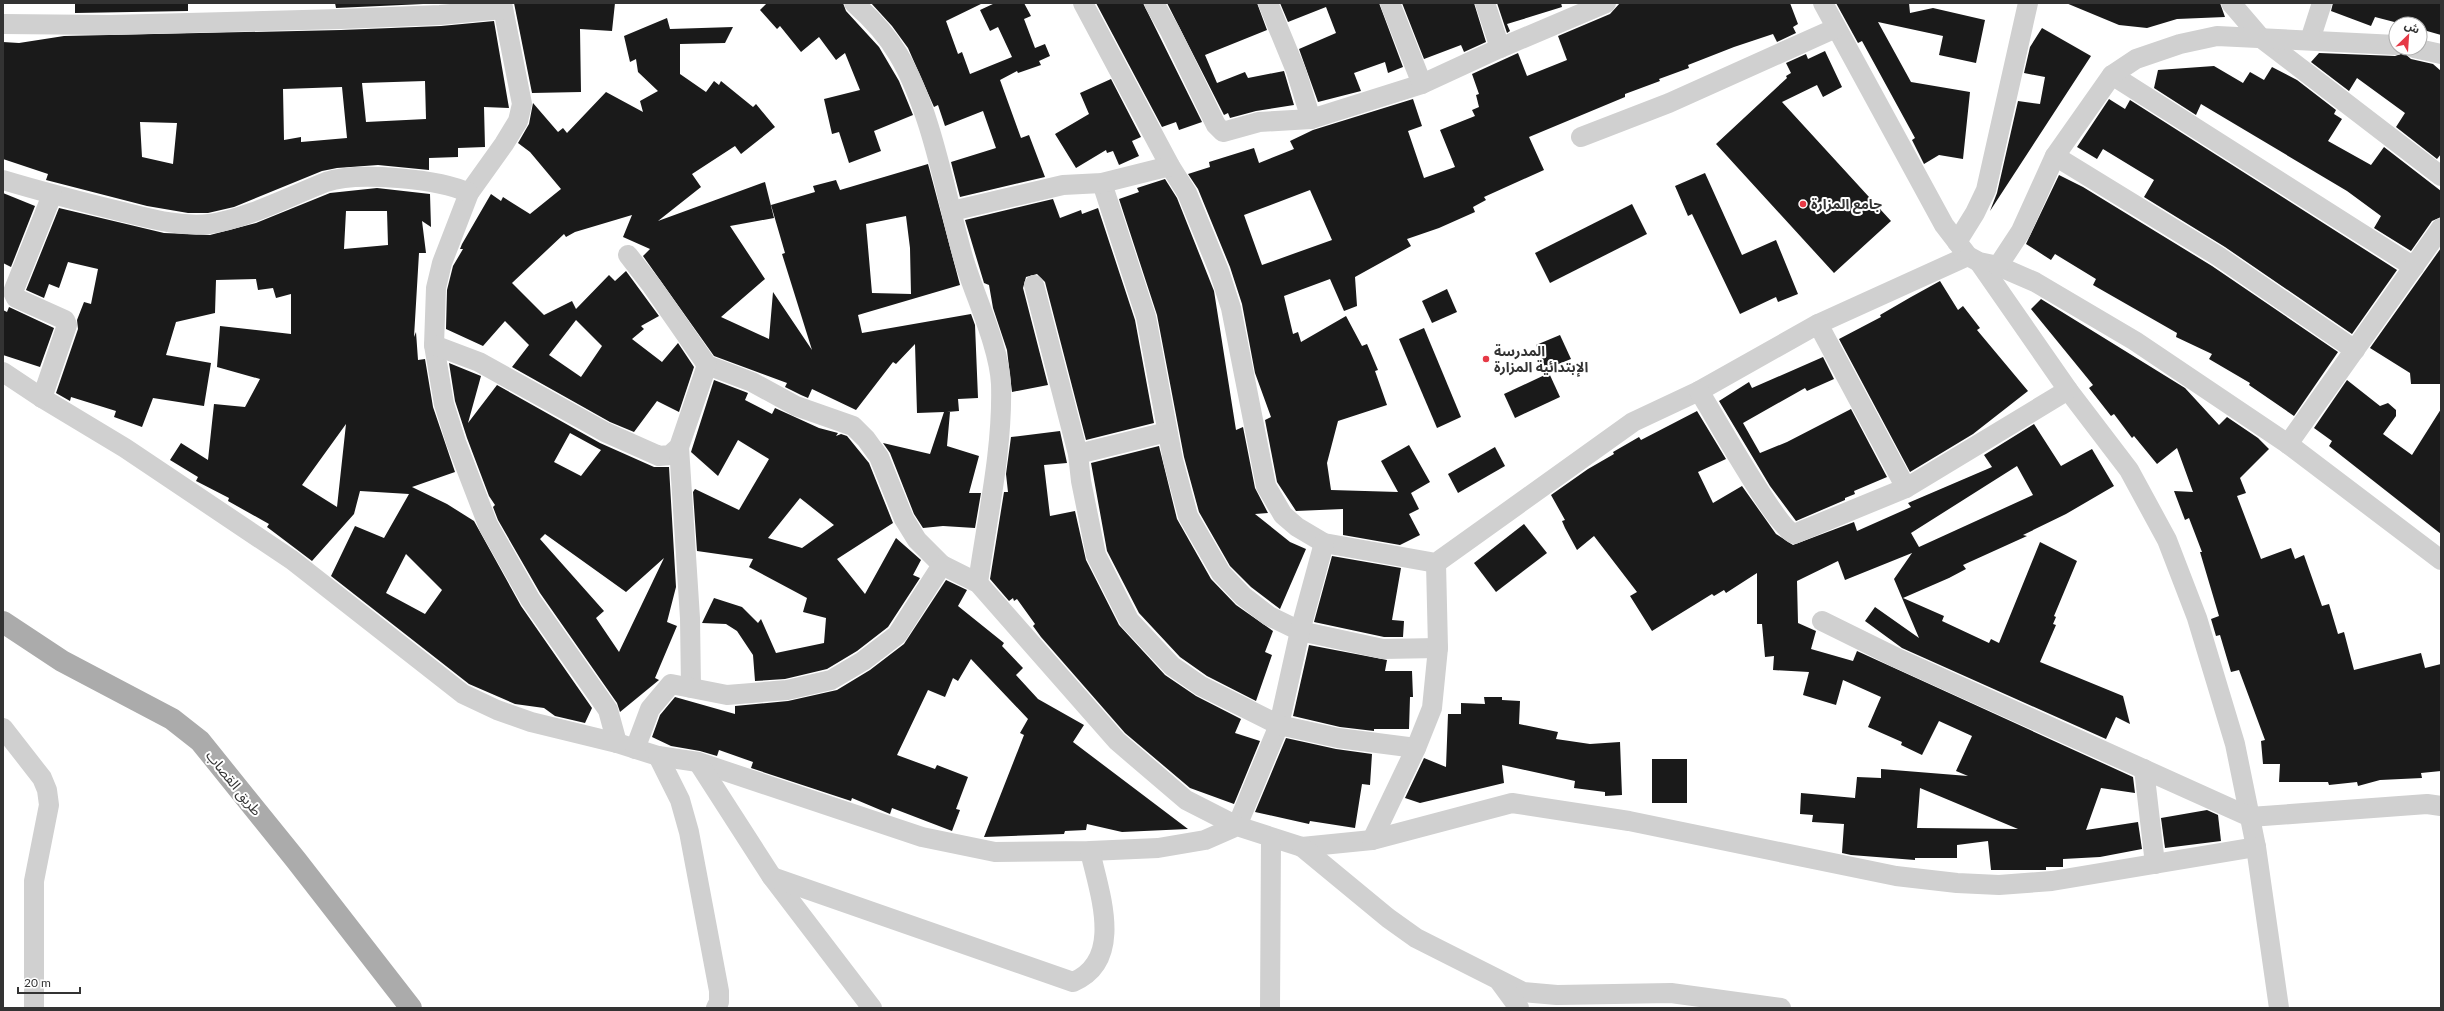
<svg xmlns="http://www.w3.org/2000/svg" width="2444" height="1011" font-family="Lato,'Noto Sans Arabic',sans-serif">
	<style>
		.building { fill: #1a1a1a; fill-rule: evenodd }
		.lines { fill: none; stroke-linecap: round; stroke-linejoin: round }
		.minor { stroke: #d0d0d0; stroke-width: 20 }
		.major { stroke: #ababab; stroke-width: 22 }
		.poi-dot { fill: #e63946; stroke: #fff; stroke-width: 1.5 }
		.labels { text-anchor: middle; stroke-width: 4; stroke-linejoin: round; paint-order: stroke }
		.poi-label { font-size: 14px; font-weight: bold; fill: #333; stroke: #fff; text-anchor: start }
		.street-label { font-size: 14px; fill: #333; stroke: #fff }
	</style>
	<rect width="100%" height="100%" fill="#fff"/>
	<!-- building -->
	<g class="building">
		<polygon points="75,3 188,3 188,11 75,13"/>
		<polygon points="335,3 445,3 336,8"/>
		<polygon points="514,3 615,3 612,31 580,29 581,92 532,93"/>
		<polygon points="767,3 843,3 846,11 879,47 899,81 913,115 874,131 881,151 849,163 839,132 832,134 824,99 860,90 845,53 836,60 819,37 801,52 780,26 777,29 760,10"/>
		<polygon points="871,3 983,3 946,21 958,54 962,52 970,74 1012,57 998,27 990,31 980,10 995,3 1024,3 1031,16 1024,19 1035,48 1045,44 1050,56 1039,61 1041,65 1018,73 1017,71 1000,80 1021,138 1029,135 1045,177 960,197 951,162 996,148 983,111 945,126 938,105 934,107 908,48 892,26"/>
		<polygon points="1096,3 1143,3 1202,122 1179,130 1176,122 1162,127"/>
		<polygon points="1167,3 1257,3 1267,30 1205,55 1217,83 1245,72 1248,78 1284,71 1294,105 1256,111 1230,118 1228,113 1224,115"/>
		<polygon points="1280,3 1379,3 1403,67 1388,73 1385,62 1354,73 1361,91 1318,102 1299,49 1336,33 1326,7 1288,22"/>
		<polygon points="1402,3 1474,3 1486,42 1464,52 1461,45 1424,59"/>
		<polygon points="1497,3 1561,3 1562,7 1507,24 1510,31 1507,33"/>
		<path d="M 1620,3 L 1790,3 L 1798,24 L 1793,27 L 1796,33 L 1777,42 L 1773,34 L 1734,47 L 1688,65 L 1689,68 L 1659,79 L 1660,81 L 1625,94 L 1625,97 L 1529,137 L 1544,170 L 1484,197 L 1486,200 L 1473,207 L 1475,212 L 1439,228 L 1407,239 L 1411,246 L 1355,277 L 1357,306 L 1344,311 L 1330,279 L 1284,296 L 1293,334 L 1298,332 L 1301,342 L 1346,316 L 1362,346 L 1367,344 L 1378,370 L 1375,371 L 1387,405 L 1338,421 L 1327,463 L 1331,490 L 1398,492 L 1381,461 L 1409,445 L 1430,482 L 1411,493 L 1419,509 L 1409,514 L 1420,535 L 1400,545 L 1343,535 L 1343,509 L 1296,511 L 1277,482 L 1265,420 L 1271,417 L 1255,373 L 1242,304 L 1230,267 L 1198,189 L 1188,174 L 1210,167 L 1209,162 L 1254,148 L 1259,163 L 1294,149 L 1290,141 L 1313,130 L 1413,99 L 1422,126 L 1408,131 L 1424,178 L 1455,167 L 1440,130 L 1475,116 L 1472,110 L 1479,107 L 1476,95 L 1479,94 L 1472,74 L 1518,53 L 1527,76 L 1567,60 L 1558,36 L 1610,14 ZM 1310,190 L 1332,240 L 1262,265 L 1244,215 Z"/>
		<polygon points="1836,3 1909,3 1910,13 1933,8 1985,20 1976,63 1939,55 1943,36 1878,22 1911,82 1970,92 1963,159 1939,155 1924,164 1912,140 1915,138 1862,41 1858,43"/>
		<polygon points="2066,3 2220,3 2225,17 2177,19 2147,28 2119,25"/>
		<polygon points="2333,3 2441,3 2441,35 2420,29 2420,24 2402,24 2375,17 2371,26 2331,11"/>
		<path d="M 667,18 L 670,29 L 733,27 L 725,43 L 680,44 L 680,74 L 706,92 L 714,81 L 719,85 L 721,81 L 753,107 L 756,104 L 775,127 L 741,154 L 735,146 L 692,174 L 701,187 L 658,221 L 765,182 L 774,218 L 730,226 L 765,279 L 721,317 L 769,339 L 773,292 L 812,350 L 782,254 L 785,253 L 771,205 L 815,192 L 813,186 L 836,180 L 840,190 L 928,164 L 960,285 L 858,315 L 862,333 L 971,314 L 975,325 L 978,398 L 958,399 L 959,411 L 947,412 L 950,412 L 947,446 L 979,456 L 969,493 L 981,493 L 975,528 L 943,526 L 923,528 L 914,514 L 890,453 L 883,443 L 930,454 L 944,412 L 917,413 L 915,344 L 896,364 L 893,362 L 856,410 L 812,389 L 808,398 L 801,395 L 785,387 L 787,383 L 714,356 L 643,256 L 650,249 L 623,237 L 632,215 L 575,232 L 566,237 L 564,234 L 512,283 L 544,315 L 572,301 L 576,309 L 609,275 L 615,281 L 626,271 L 659,316 L 641,326 L 644,329 L 632,339 L 662,362 L 678,343 L 694,367 L 679,412 L 657,401 L 634,432 L 610,422 L 512,367 L 529,345 L 505,321 L 483,346 L 446,329 L 447,290 L 453,266 L 463,249 L 460,249 L 462,244 L 491,194 L 501,201 L 503,197 L 530,214 L 561,189 L 530,152 L 518,143 L 529,124 L 533,103 L 558,132 L 563,128 L 567,133 L 606,92 L 643,112 L 640,101 L 658,91 L 638,72 L 636,59 L 630,62 L 624,36 ZM 906,216 L 910,248 L 911,294 L 872,293 L 866,224 ZM 576,320 L 602,346 L 581,377 L 549,355 Z"/>
		<path d="M 494,21 L 509,108 L 484,107 L 485,147 L 458,148 L 458,157 L 429,158 L 429,170 L 378,165 L 337,168 L 322,171 L 234,207 L 208,213 L 188,213 L 147,206 L 46,180 L 48,174 L 3,159 L 3,42 L 19,43 L 64,36 L 341,30 L 441,26 ZM 425,81 L 426,119 L 366,122 L 362,83 ZM 342,87 L 347,138 L 301,142 L 301,137 L 284,140 L 283,89 ZM 140,122 L 177,123 L 173,164 L 142,157 Z"/>
		<polygon points="2042,28 2091,56 1990,211 1997,193 2018,101 2040,104 2045,77 2024,73 2030,47"/>
		<polygon points="1825,51 1842,87 1823,97 1817,85 1782,102 1891,221 1834,273 1716,144 1787,78 1786,76 1791,73 1786,63 1806,54 1808,59"/>
		<polygon points="2319,53 2395,56 2404,53 2411,59 2433,64 2441,71 2441,154 2437,159 2396,127 2405,113 2357,78 2349,91 2311,62"/>
		<polygon points="2214,66 2243,83 2250,72 2264,80 2272,67 2297,80 2336,110 2334,114 2342,119 2328,141 2371,165 2384,147 2441,191 2441,217 2432,221 2411,251 2374,228 2381,216 2347,191 2201,104 2196,115 2154,88 2158,70"/>
		<polygon points="1111,79 1141,137 1132,141 1139,156 1119,165 1113,151 1107,153 1106,150 1076,168 1055,134 1089,114 1080,93"/>
		<polygon points="2109,99 2125,109 2130,100 2397,270 2352,334 2225,247 2144,197 2154,180 2103,149 2097,159 2077,147"/>
		<polygon points="1705,173 1742,255 1776,240 1798,294 1778,302 1776,297 1740,314 1692,214 1688,216 1675,186"/>
		<polygon points="2059,175 2083,187 2212,266 2338,352 2294,416 2249,385 2250,383 2209,359 2212,354 2176,337 2177,333 2093,285 2096,279 2055,254 2051,260 2026,244"/>
		<polygon points="1165,179 1177,198 1214,291 1236,430 1243,427 1255,488 1268,513 1255,514 1290,542 1306,549 1280,609 1251,587 1230,566 1199,512 1184,457 1157,315 1119,199 1139,192 1137,188"/>
		<path d="M 377,188 L 430,194 L 431,227 L 422,221 L 426,253 L 419,253 L 414,337 L 416,332 L 418,360 L 425,359 L 433,407 L 455,472 L 412,487 L 447,504 L 474,521 L 521,606 L 592,708 L 585,723 L 555,716 L 544,708 L 515,704 L 469,684 L 331,576 L 355,526 L 384,538 L 409,494 L 360,491 L 354,514 L 312,561 L 267,527 L 269,524 L 228,501 L 229,498 L 196,481 L 198,477 L 170,460 L 181,443 L 208,460 L 214,404 L 245,407 L 260,379 L 217,367 L 220,326 L 291,334 L 291,294 L 276,298 L 273,288 L 258,290 L 256,279 L 216,280 L 215,313 L 176,322 L 166,355 L 211,363 L 204,406 L 153,398 L 142,427 L 114,417 L 116,411 L 71,397 L 70,401 L 56,393 L 78,329 L 77,320 L 84,302 L 91,304 L 98,269 L 68,262 L 59,288 L 49,284 L 44,298 L 26,290 L 59,208 L 164,233 L 210,235 L 256,223 L 330,193 ZM 346,211 L 387,211 L 388,245 L 344,249 ZM 346,424 L 337,507 L 302,485 ZM 406,554 L 442,590 L 425,614 L 386,593 Z"/>
		<polygon points="3,193 35,206 11,267 3,263"/>
		<polygon points="1053,199 1060,218 1081,210 1082,214 1098,208 1135,320 1154,423 1086,440 1045,282 1037,274 1026,277 1023,288 1048,385 1012,392 1007,350 993,308 989,285 984,283 965,220"/>
		<polygon points="1632,204 1647,234 1550,283 1535,253"/>
		<polygon points="2441,248 2441,384 2411,384 2410,373 2370,348"/>
		<polygon points="1940,281 1958,310 1963,306 1980,328 1977,330 2028,391 1973,434 1910,472 1839,339 1881,317 1880,315 1911,297"/>
		<polygon points="1447,289 1457,312 1432,323 1422,301"/>
		<polygon points="2041,299 2185,388 2219,425 2227,417 2258,438 2269,449 2240,478 2246,493 2237,496 2261,559 2291,548 2295,559 2304,555 2322,606 2329,604 2338,634 2344,632 2354,670 2421,653 2425,668 2441,664 2441,771 2421,773 2422,778 2380,780 2358,786 2357,782 2329,785 2328,782 2279,782 2280,764 2263,764 2261,741 2265,740 2239,670 2231,672 2220,635 2216,636 2211,619 2219,616 2200,552 2202,552 2189,518 2185,520 2174,491 2193,492 2177,448 2157,464 2134,436 2132,438 2114,414 2111,416 2089,388 2093,385 2031,309"/>
		<polygon points="9,307 54,328 40,367 3,355 3,310 7,312"/>
		<polygon points="1424,328 1461,417 1437,428 1399,339"/>
		<polygon points="1560,335 1571,359 1546,369 1536,345"/>
		<polygon points="1823,357 1834,379 1807,391 1805,388 1743,423 1760,453 1787,442 1851,409 1887,477 1854,491 1855,494 1845,498 1845,500 1796,521 1770,486 1719,401 1749,382 1752,388"/>
		<path d="M 449,363 L 481,376 L 468,423 L 497,385 L 600,443 L 654,467 L 669,467 L 676,587 L 667,622 L 677,626 L 655,678 L 659,680 L 620,712 L 617,703 L 540,593 L 498,520 L 493,507 L 495,505 L 489,496 L 467,438 L 455,401 ZM 570,433 L 601,450 L 581,476 L 554,462 ZM 545,534 L 626,592 L 664,558 L 619,652 L 596,618 L 604,611 L 540,539 Z"/>
		<polygon points="1549,373 1560,397 1515,418 1504,394"/>
		<path d="M 714,380 L 748,393 L 745,400 L 772,414 L 775,408 L 819,428 L 838,433 L 836,436 L 841,434 L 847,436 L 869,463 L 893,523 L 837,559 L 865,594 L 896,538 L 921,560 L 913,575 L 920,578 L 888,627 L 857,651 L 827,669 L 785,679 L 755,681 L 753,655 L 737,631 L 726,624 L 702,623 L 714,598 L 742,607 L 758,623 L 761,619 L 776,653 L 824,643 L 826,618 L 803,612 L 807,598 L 749,567 L 753,559 L 697,551 L 693,492 L 695,489 L 739,510 L 769,459 L 738,440 L 718,476 L 691,452 ZM 800,498 L 834,525 L 802,548 L 768,538 Z"/>
		<polygon points="2347,380 2380,406 2388,403 2396,410 2396,416 2383,434 2412,455 2441,409 2441,534 2329,446 2332,441 2314,428"/>
		<path d="M 1697,411 L 1726,459 L 1698,472 L 1713,503 L 1742,486 L 1776,534 L 1793,545 L 1854,522 L 1857,531 L 1911,507 L 1908,503 L 1992,467 L 1984,455 L 2034,424 L 2061,466 L 2092,449 L 2114,486 L 2066,514 L 2023,535 L 2027,536 L 1963,565 L 1966,569 L 1949,578 L 1903,598 L 1944,616 L 1942,621 L 1989,643 L 1991,639 L 1999,643 L 2040,542 L 2077,561 L 2054,616 L 2056,617 L 2053,624 L 2056,625 L 2040,662 L 2123,696 L 2130,724 L 2116,717 L 2106,739 L 1902,648 L 1865,621 L 1875,607 L 1919,638 L 1894,579 L 1912,553 L 1845,580 L 1838,561 L 1797,581 L 1798,623 L 1816,631 L 1811,649 L 1853,661 L 1857,651 L 2133,777 L 2135,793 L 2101,788 L 2086,830 L 2138,822 L 2142,849 L 2100,857 L 2063,859 L 2063,867 L 2046,867 L 2046,870 L 1991,870 L 1988,841 L 1957,845 L 1957,858 L 1915,858 L 1915,860 L 1851,855 L 1842,853 L 1844,824 L 1812,822 L 1813,815 L 1800,814 L 1801,793 L 1855,798 L 1857,777 L 1881,778 L 1881,769 L 1968,776 L 1956,771 L 1972,736 L 1939,721 L 1922,755 L 1901,745 L 1902,742 L 1868,727 L 1881,697 L 1843,680 L 1836,705 L 1803,695 L 1809,672 L 1773,670 L 1774,656 L 1765,657 L 1762,624 L 1757,624 L 1757,573 L 1726,593 L 1724,590 L 1714,596 L 1712,594 L 1652,631 L 1630,596 L 1637,592 L 1594,536 L 1577,550 L 1565,528 L 1562,521 L 1565,520 L 1551,495 L 1588,469 L 1614,454 L 1613,452 L 1639,437 L 1641,440 ZM 2017,466 L 2033,495 L 1919,547 L 1911,533 ZM 1920,788 L 2018,829 L 1917,828 Z"/>
		<polygon points="1060,431 1067,463 1044,465 1050,516 1075,511 1086,560 1119,625 1165,675 1196,696 1241,719 1235,733 1260,741 1234,804 1190,788 1125,733 1041,637 1033,626 1035,624 1017,599 1014,601 1013,598 1009,601 990,579 1004,492 1008,492 1006,474 1011,437"/>
		<polygon points="1159,446 1177,519 1211,579 1236,605 1273,631 1265,652 1272,655 1256,701 1207,676 1180,657 1139,613 1107,551 1091,463"/>
		<polygon points="1495,447 1505,466 1458,493 1448,474"/>
		<polygon points="1524,524 1547,553 1496,592 1474,563"/>
		<polygon points="1332,556 1401,568 1392,620 1404,621 1403,637 1384,637 1314,622"/>
		<polygon points="946,580 967,590 958,606 1004,643 1002,646 1023,668 1016,675 1038,699 1084,725 1073,742 1188,829 1122,832 1087,824 1086,830 1065,831 1064,834 984,837 1024,735 1020,733 1028,719 971,659 958,681 953,678 945,697 928,690 897,755 935,769 937,765 968,777 956,809 960,810 952,831 892,808 890,814 852,798 851,801 751,768 753,762 719,750 717,756 700,751 671,746 652,737 660,715 675,697 735,714 735,706 788,701 837,690 870,670 904,644"/>
		<polygon points="1309,645 1387,660 1385,671 1412,671 1413,697 1410,697 1409,729 1374,729 1374,731 1340,727 1293,716"/>
		<polygon points="1484,697 1502,697 1502,700 1520,701 1519,724 1558,732 1556,739 1590,744 1620,742 1622,795 1605,796 1605,792 1574,788 1575,781 1502,765 1504,783 1420,803 1405,798 1424,758 1446,767 1448,714 1461,714 1461,703 1485,704"/>
		<polygon points="1286,738 1336,749 1372,754 1370,785 1362,784 1355,828 1310,821 1309,824 1255,812"/>
		<rect x="1652" y="759" width="35" height="44"/>
		<polygon points="2207,810 2218,815 2221,841 2165,848 2161,818"/>
	</g>
	<g class="lines">
		<!-- minor -->
		<g class="minor">
			<polyline points="502,3 522,104 518,121 504,144 469,193 442,263 436,288 434,345 444,404 456,442 488,525 530,599 608,710 617,743"/>
			<path d="M 854,3 C 871,18 886,34 898,54 C 932,111 945,193 963,257 C 974,295 999,345 1001,384 C 1003,450 987,518 978,583"/>
			<polyline points="1083,3 1170,166 1187,193 1219,271 1231,308 1266,486 1283,515 1297,527 1324,543 1436,563 1633,422 1699,391 1818,324 1968,256"/>
			<polyline points="1154,3 1170,31 1216,125 1223,132 1259,122 1311,119 1422,84 1500,48 1606,3"/>
			<polyline points="1268,3 1296,71 1311,119"/>
			<polyline points="1390,3 1422,84"/>
			<polyline points="1485,3 1500,48"/>
			<polyline points="1823,3 1944,225 1968,256 1979,262 1998,266 2035,282 2135,341 2288,444 2441,560"/>
			<polyline points="2231,3 2261,38 2441,176"/>
			<polyline points="3,24 109,25 341,19 440,15 503,9"/>
			<polyline points="2310,40 2322,3"/>
			<polyline points="2414,48 2441,54"/>
			<polyline points="2112,75 2414,267"/>
			<polyline points="1581,137 1669,103 1836,28"/>
			<polyline points="2055,156 2218,256 2355,350"/>
			<path d="M 3,180 C 43,192 82,202 123,212 C 152,219 180,227 209,224 C 244,220 293,195 326,182 C 357,171 440,179 469,193"/>
			<polyline points="1102,183 1146,317 1173,460 1188,516 1221,573 1243,596 1269,616 1300,631 1383,649 1438,648"/>
			<polyline points="952,211 1063,185 1102,183 1170,166"/>
			<polyline points="1957,242 1975,213 1986,190 2028,3"/>
			<polyline points="628,255 652,286 707,365 752,382 796,406 853,426 866,439 879,457 904,519 917,540 942,565 978,583 1117,741 1186,800 1237,826 1279,725 1300,631 1324,543"/>
			<polyline points="1979,262 2068,390 2129,470 2167,540 2197,618 2235,744 2256,847 2279,1008"/>
			<polyline points="1998,266 2021,231 2055,156 2112,75 2136,59 2180,44 2217,36 2396,45"/>
			<polyline points="1034,285 1078,454 1081,481 1096,555 1129,620 1172,666 1201,686 1279,725 1338,738 1416,748"/>
			<polyline points="1818,324 1906,488"/>
			<polyline points="434,345 479,362 605,432 659,456 670,455 679,447 707,365"/>
			<polyline points="3,372 42,398 125,448 292,560 463,694 497,710 531,722 617,743 658,756 698,762 922,837 995,852 1090,851 1158,848 1205,840 1237,826 1302,847 1372,840 1512,803 1629,821 1896,876 1957,883 1999,885 2052,881 2256,847"/>
			<path d="M 1699,391 C 1714,415 1776,527 1794,534 L 1906,488 L 2068,390"/>
			<polyline points="42,398 67,325 65,320 16,298 13,292 52,195"/>
			<polyline points="2288,444 2441,228"/>
			<polyline points="679,447 690,618 691,688"/>
			<polyline points="1078,454 1167,432"/>
			<polyline points="1822,621 1897,658 2250,817 2427,804 2441,806"/>
			<polyline points="3,728 42,778 47,790 49,805 34,881 34,1008"/>
			<polyline points="635,749 650,709 671,684 727,695 787,690 831,680 863,661 897,635 942,565"/>
			<polyline points="658,756 680,800 689,832 719,991 719,1002 716,1008"/>
			<polyline points="698,762 772,877 872,1008"/>
			<polyline points="2144,769 2155,864"/>
			<polyline points="1372,840 1416,748 1432,708 1438,648 1436,563"/>
			<polyline points="1302,847 1388,918 1416,938 1523,992 1557,995 1671,993 1781,1008"/>
			<path d="M 772,877 L 1073,982 C 1125,960 1099,892 1090,851"/>
			<polyline points="1500,982 1519,1008"/>
			<polyline points="1270,1008 1271,838"/>
		</g>
		<!-- major -->
		<polyline class="major" points="3,622 62,661 172,719 200,741 296,860 411,1008"/>
	</g>
	<!-- markers -->
	<g class="poi-dot">
		<circle cx="1803" cy="204" r="4"/>
		<circle cx="1486" cy="359" r="4"/>
	</g>
	<g class="labels">
		<!-- poi labels -->
		<g class="poi-label">
			<text x="1811" y="209">جامع المزارة</text>
			<text x="1494" y="356">المدرسة<tspan x="1494" dy="16">الإبتدائية المزارة</tspan></text>
		</g>
		<!-- street labels -->
		<g class="street-label">
			<text transform="translate(234 783) rotate(51)" y="5">طريق القصاب</text>
		</g>
	</g>
	<!-- border -->
	<rect width="2444" height="1011" fill="none" stroke="#333333" stroke-width="8"/>
	<!-- north arrow -->
	<g transform="translate(2408 36) rotate(25)"><circle r="19" fill="#ffffff" stroke="#adadad"/>
	<path d="M0-3L7 15L0 10L-7 15Z" fill="#e63946"/>
	<text y="-6" font-size="11" font-weight="bold" text-anchor="middle" fill="#333333">ش</text>
	</g>
	<!-- scale -->
	<path d="M18 987v6h62v-6" fill="none" stroke="#333333" stroke-width="2"/>
	<text x="24" y="987" font-size="12" fill="#333333" stroke="#ffffff" stroke-width="3" paint-order="stroke">20 m</text>
</svg>
